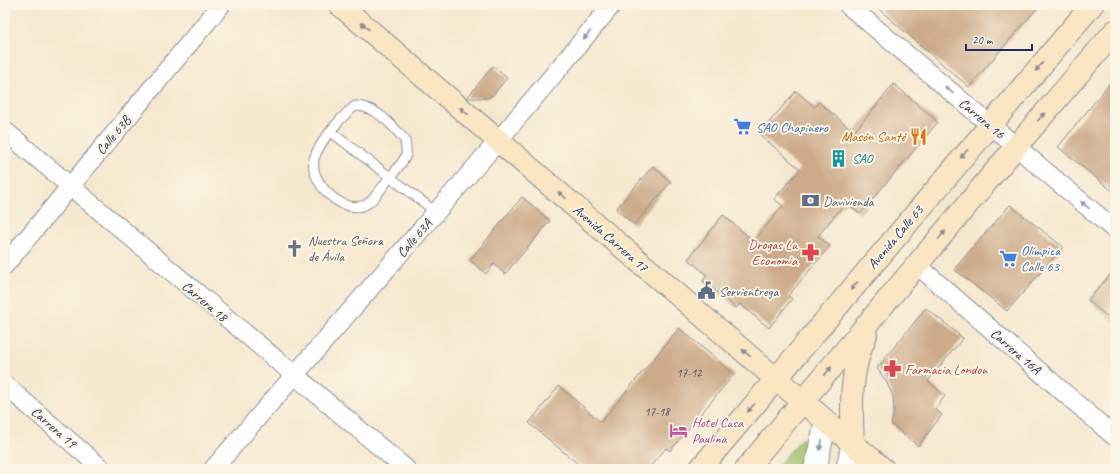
<svg xmlns="http://www.w3.org/2000/svg" width="1120" height="474" font-family="Caveat,sans-serif">
	<style>
		.green { fill: #a5c56e; stroke: #607a66 }
		.building { fill: #cdab8a }
		.lines { fill: none; stroke-linecap: round; stroke-linejoin: round }
		.service-casing { stroke: #888c96; stroke-width: 11 }
		.minor-casing { stroke: #888c96; stroke-width: 20 }
		.tertiary-casing { stroke: #888c96; stroke-width: 24 }
		.secondary-casing { stroke: #888c96; stroke-width: 24 }
		.service { stroke: #fff; stroke-width: 9 }
		.minor { stroke: #fff; stroke-width: 18 }
		.tertiary { stroke: #fff; stroke-width: 22 }
		.secondary { stroke: #fbe6c4; stroke-width: 22 }
		.oneway { fill: #8b8a91 }
		.oneway2 { fill: #8d97ae }
		.labels { text-anchor: middle; stroke-width: 4; stroke-linejoin: round; paint-order: stroke }
		.number-label { font-size: 12px; fill: #484e69 }
		.street-label { font-size: 14px; fill: #1b2f5e; stroke: #fcf5e5 }
		.shop-label { font-size: 14px; fill: #366cbe; stroke: #fcf5e5; text-anchor: start }
		.food-label { font-size: 14px; fill: #c56008; stroke: #fcf5e5; text-anchor: end }
		.culture-label { font-size: 14px; fill: #0d838f; stroke: #fcf5e5; text-anchor: start }
		.service-label { font-size: 14px; fill: #4e5e75; stroke: #fcf5e5; text-anchor: start }
		.worship-label { font-size: 14px; fill: #5b616d; stroke: #fcf5e5; text-anchor: start }
		.health-label { font-size: 14px; fill: #be3a42; stroke: #fcf5e5; text-anchor: end }
		.hotel-label { font-size: 14px; fill: #b23c85; stroke: #fcf5e5; text-anchor: start }
	</style>
	<rect width="100%" height="100%" fill="#fcf5e5"/>
	<filter id="ink" filterUnits="userSpaceOnUse"><feTurbulence type="fractalNoise" baseFrequency=".025" numOctaves="2"/><feDisplacementMap in="SourceGraphic" scale="8" xChannelSelector="R" yChannelSelector="G"/><feConvolveMatrix kernelMatrix="1 2 1 2 8 2 1 2 1" color-interpolation-filters="sRGB"/></filter>
	<filter id="wash" filterUnits="userSpaceOnUse"><feTurbulence type="fractalNoise" baseFrequency=".012" numOctaves="4" result="noise"/><feDisplacementMap in="SourceGraphic" scale="16" xChannelSelector="R" yChannelSelector="G"/><feGaussianBlur stdDeviation="0.9" result="paint"/><feColorMatrix in="noise" values="0 0 0 0 0 0 0 0 0 0 0 0 0 0 0 0 0 1.4 0 .05"/><feComposite in="paint" operator="in"/></filter>
	<g filter="url(#wash)">
		<rect width="100%" height="100%" fill="#f6e8cf"/>
		<!-- green -->
		<polygon class="green" points="802,438 807,443 802,469 775,469"/>
		<g id="blocks">
			<!-- building -->
			<g class="building">
				<polygon points="874,5 1040,5 969,87"/>
				<polygon points="493,66 507,78 493,95 488,98 467,98"/>
				<polygon points="1115,77 1115,193 1058,147"/>
				<polygon points="894,84 938,122 860,214 846,202 818,236 830,246 788,296 792,299 769,328 740,304 736,308 703,281 707,275 688,259 723,215 754,241 783,206 774,199 800,169 759,134 796,91 815,107 819,102 854,132"/>
				<polygon points="653,166 671,182 634,225 616,209"/>
				<polygon points="522,197 550,221 505,274 494,264 486,274 470,260"/>
				<polygon points="1010,205 1063,247 1007,311 954,269"/>
				<polygon points="1115,269 1115,324 1088,300"/>
				<polygon points="926,308 963,338 928,381 945,396 935,409 942,415 918,446 891,424 894,411 893,396 886,381 877,368"/>
				<polygon points="679,328 734,374 670,451 666,448 648,469 584,469 529,423 559,386 601,422"/>
			</g>
		</g>
	</g>
	<g filter="url(#ink)">
		<use href="#blocks" fill-opacity="0" stroke="#888c96" stroke-width="1"/>
		<g class="lines">
			<defs>
				<g id="service">
					<path d="M 355,106 C 376,106 392,125 405,140 C 405,144 407,151 406,155 C 403,163 393,173 388,180 C 381,188 375,200 365,205 C 342,215 309,182 314,159 C 319,142 341,117 355,106 Z"/>
					<polyline points="331,132 436,212"/>
				</g>
				<g id="minor">
					<polyline points="848,5 1115,230"/>
					<polyline points="5,131 406,469"/>
					<polyline points="5,265 221,5"/>
					<polyline points="917,265 1115,437"/>
					<polyline points="5,385 102,469"/>
					<polyline points="213,469 498,141 612,5"/>
				</g>
				<g id="tertiary">
					<polyline points="815,469 826,421"/>
					<polyline points="847,469 853,443"/>
				</g>
				<g id="secondary">
					<polyline points="340,5 762,367 883,469"/>
					<path d="M 853,443 C 851,405 850,370 866,335"/>
					<polyline points="700,469 1092,5"/>
					<polyline points="746,469 1003,162 1115,31"/>
				</g>
			</defs>
			<!-- service casing -->
			<use href="#service" class="service-casing"/>
			<!-- minor casing -->
			<use href="#minor" class="minor-casing"/>
			<!-- tertiary casing -->
			<use href="#tertiary" class="tertiary-casing"/>
			<!-- secondary casing -->
			<use href="#secondary" class="secondary-casing"/>
			<!-- service -->
			<use href="#service" class="service"/>
			<!-- minor -->
			<use href="#minor" class="minor"/>
			<!-- tertiary -->
			<use href="#tertiary" class="tertiary"/>
			<!-- secondary -->
			<use href="#secondary" class="secondary"/>
		</g>
		<!-- one-way arrows -->
		<defs><path id="oneway-solid" d="M-6-.8H1V-3.2L6.5 0L1 3.2V.8H-6Z"/></defs>
		<g class="oneway">
			<use href="#oneway-solid" transform="translate(365 26) rotate(-139)"/>
			<use href="#oneway-solid" transform="translate(1039 67) rotate(131)"/>
			<use href="#oneway-solid" transform="translate(464 111) rotate(-139)"/>
			<use href="#oneway-solid" transform="translate(1041 117) rotate(-49)"/>
			<use href="#oneway-solid" transform="translate(964 154) rotate(130)"/>
			<use href="#oneway-solid" transform="translate(562 195) rotate(-139)"/>
			<use href="#oneway-solid" transform="translate(942 235) rotate(-50)"/>
			<use href="#oneway-solid" transform="translate(854 286) rotate(130)"/>
			<use href="#oneway-solid" transform="translate(746 353) rotate(-139)"/>
			<use href="#oneway-solid" transform="translate(828 371) rotate(-50)"/>
			<use href="#oneway-solid" transform="translate(751 408) rotate(130)"/>
		</g>
		<g class="oneway2">
			<use href="#oneway-solid" transform="translate(587 35) rotate(130)"/>
			<use href="#oneway-solid" transform="translate(949 90) rotate(-140)"/>
			<use href="#oneway-solid" transform="translate(1085 205) rotate(-140)"/>
			<use href="#oneway-solid" transform="translate(821 445) rotate(103)"/>
		</g>
	</g>
	<!-- icons -->
	<defs>
		<symbol id="supermarket-bare" viewBox="-9 -9 18 18"><path d="M-6-5.5h2.5l.6 2H6L4.5 2H-2.5L-4.4-4H-6ZM-1.5 3.2a1.3 1.3 0 1 0 .1 0ZM3 3.2a1.3 1.3 0 1 0 .1 0Z" fill="#3f7fe0" stroke="#fcf5e5" stroke-width="2.5" paint-order="stroke"/></symbol>
		<symbol id="restaurant-bare" viewBox="-9 -9 18 18"><path d="M-5-6h1v4h1v-4h1v4h1v-4h1v5L-1.5 .5V6h-2V.5L-5-1ZM5-6V6H3V1.5H1.5Q1.5-4 5-6Z" fill="#e8710a" stroke="#fcf5e5" stroke-width="2.5" paint-order="stroke"/></symbol>
		<symbol id="building-bare" viewBox="-9 -9 18 18"><path d="M-4-6H4V6H1V3H-1V6H-4ZM-2.5-4.3h1.7v1.8h-1.7ZM.8-4.3h1.7v1.8H.8ZM-2.5-1h1.7V.8h-1.7ZM.8-1h1.7V.8H.8Z" fill="#0f9aa8" stroke="#fcf5e5" stroke-width="2.5" paint-order="stroke"/></symbol>
		<symbol id="bank-bare" viewBox="-9 -9 18 18"><path d="M-6-4H6V4H-6ZM0-2.3a2.3 2.3 0 1 0 0 4.6a2.3 2.3 0 1 0 0-4.6Z" fill="#5c6f8a" stroke="#fcf5e5" stroke-width="2.5" paint-order="stroke"/></symbol>
		<symbol id="church-bare" viewBox="-9 -9 18 18"><path d="M-1.2-6h2.4v3.5h3.3v2.4h-3.3V6h-2.4V-.1h-3.3v-2.4h3.3Z" fill="#6b7280" stroke="#fcf5e5" stroke-width="2.5" paint-order="stroke"/></symbol>
		<symbol id="pharmacy-bare" viewBox="-9 -9 18 18"><path d="M-2-6h4v4h4v4h-4v4h-4v-4h-4v-4h4Z" fill="#e0444e" stroke="#fcf5e5" stroke-width="2.5" paint-order="stroke"/></symbol>
		<symbol id="civic-bare" viewBox="-9 -9 18 18"><path d="M-.6-6.5H3V-4.5H.6V-3L4-1V1h2V6H-6V1h2V-1L-.6-3ZM-1.2 2.5V6h2.4V2.5Z" fill="#5c6f8a" stroke="#fcf5e5" stroke-width="2.5" paint-order="stroke"/></symbol>
		<symbol id="hotel-bare" viewBox="-9 -9 18 18"><path d="M-6-4.5h1.5V1H6V5H4.5V3h-9V5H-6ZM-4 0a1.8 1.8 0 1 1 3.6 0ZM.5 0V-2.5h3Q6-2.5 6 0Z" fill="#d1479c" stroke="#fcf5e5" stroke-width="2.5" paint-order="stroke"/></symbol>
	</defs>
	<g fill-rule="evenodd">
		<use href="#supermarket-bare" x="730" y="114" width="25" height="25"/>
		<use href="#restaurant-bare" x="906" y="124" width="25" height="25"/>
		<use href="#building-bare" x="826" y="146" width="25" height="25"/>
		<use href="#bank-bare" x="798" y="188" width="25" height="25"/>
		<use href="#church-bare" x="282" y="236" width="25" height="25"/>
		<use href="#pharmacy-bare" x="798" y="240" width="25" height="25"/>
		<use href="#supermarket-bare" x="996" y="246" width="25" height="25"/>
		<use href="#civic-bare" x="694" y="278" width="25" height="25"/>
		<use href="#pharmacy-bare" x="880" y="356" width="25" height="25"/>
		<use href="#hotel-bare" x="666" y="418" width="25" height="25"/>
	</g>
	<g class="labels">
		<!-- number labels -->
		<g class="number-label">
			<text x="689" y="377">17-12</text>
			<text x="657" y="416">17-18</text>
		</g>
		<!-- street labels -->
		<g class="street-label">
			<text transform="translate(982 118) rotate(40)" y="5">Carrera 16</text>
			<text transform="translate(113 135) rotate(-50)" y="5">Calle 63B</text>
			<text transform="translate(895 237) rotate(-50)" y="5">Avenida Calle 63</text>
			<text transform="translate(414 238) rotate(-49)" y="5">Calle 63A</text>
			<text transform="translate(611 238) rotate(41)" y="5">Avenida Carrera 17</text>
			<text transform="translate(205 301) rotate(40)" y="5">Carrera 18</text>
			<text transform="translate(1016 351) rotate(41)" y="5">Carrera 16A</text>
			<text transform="translate(54 427) rotate(41)" y="5">Carrera 19</text>
		</g>
		<!-- shop labels -->
		<g class="shop-label">
			<text x="756" y="132">SAO Chapinero</text>
			<text x="1021" y="255">Olímpica<tspan x="1021" dy="16">Calle 63</tspan></text>
		</g>
		<!-- food labels -->
		<g class="food-label">
			<text x="905" y="141">Masón Santé</text>
		</g>
		<!-- culture labels -->
		<g class="culture-label">
			<text x="852" y="163">SAO</text>
		</g>
		<!-- service labels -->
		<g class="service-label">
			<text x="823" y="206">Davivienda</text>
			<text x="719" y="296">Servientrega</text>
		</g>
		<!-- worship labels -->
		<g class="worship-label">
			<text x="308" y="245">Nuestra Señora<tspan x="308" dy="16">de Ávila</tspan></text>
		</g>
		<!-- health labels -->
		<g class="health-label">
			<text x="797" y="249">Drogas La<tspan x="797" dy="16">Economia</tspan></text>
			<text x="905" y="374" text-anchor="start">Farmacia London</text>
		</g>
		<!-- hotel labels -->
		<g class="hotel-label">
			<text x="692" y="427">Hotel Casa<tspan x="692" dy="16">Paulina</tspan></text>
		</g>
	</g>
	<!-- margin -->
	<rect width="1120" height="474" fill="none" stroke="#fcf5e5" stroke-width="20"/>
	<!-- scale -->
	<path d="M966 44v6h66v-6" fill="none" stroke="#1b2f5e" stroke-width="2"/>
	<text x="972" y="44" font-size="12" fill="#1b2f5e" stroke="#fcf5e5" stroke-width="3" paint-order="stroke">20 m</text>
</svg>
